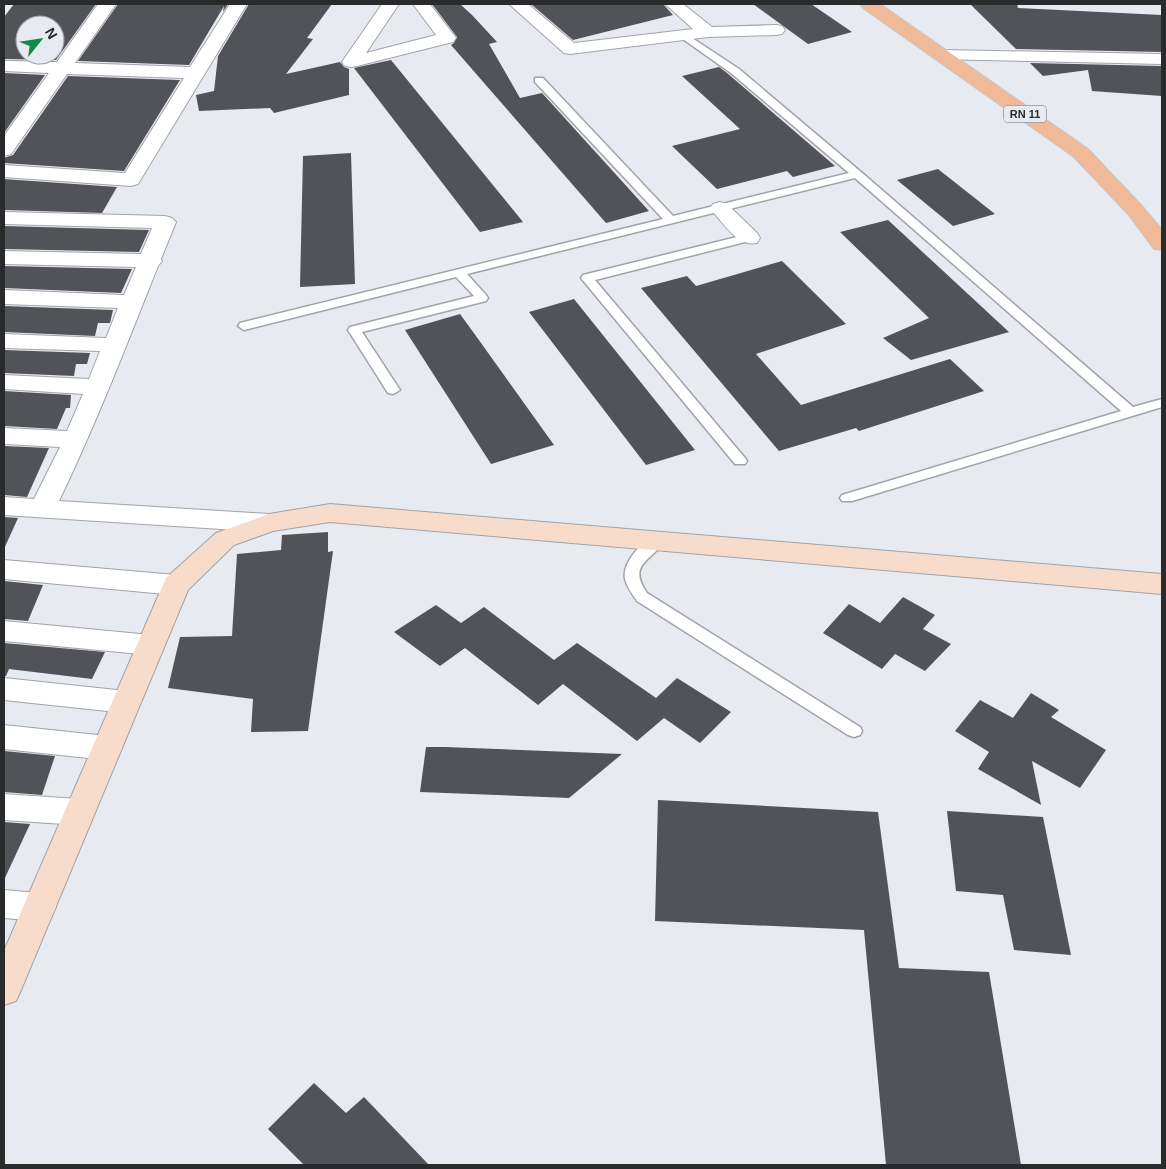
<svg xmlns="http://www.w3.org/2000/svg" width="1166" height="1169" font-family="Arial,sans-serif">
	<style>
		.building { fill: #515359; fill-rule: evenodd }
		.lines { fill: none; stroke-linecap: round; stroke-linejoin: round }
		.service-casing { stroke: #a0a3a9; stroke-width: 3 }
		.minor-casing { stroke: #a0a3a9; stroke-width: 2 }
		.secondary-casing { stroke: #a0a3a9; stroke-width: 2 }
		.primary-casing { stroke: #c7c8c8; stroke-width: 2 }
		.service { fill: #fff; fill-rule: evenodd }
		.minor { fill: #fff; fill-rule: evenodd }
		.secondary { fill: #f8dccb; fill-rule: evenodd }
		.primary { fill: #f0b997; fill-rule: evenodd }
		.labels { text-anchor: middle; stroke-width: 5; stroke-linejoin: round; paint-order: stroke }
		.shield { fill: #e7eaf0; stroke: #626467; stroke-width: 1 }
		.shield-label { font-size: 11px; font-weight: bold; fill: #292a2c }
	</style>
	<rect width="100%" height="100%" fill="#e7eaf0"/>
	<!-- building -->
	<g class="building">
		<path d="M 14,4 L 96,4 L 56,60 L 4,59 L 4,17 ZM 25,25 L 55,25 L 55,55 L 25,55 Z"/>
		<polygon points="118,4 228,4 223,12 224,6 189,65 78,61"/>
		<polygon points="249,4 332,4 307,38 313,39 286,74 340,62 344,67 349,69 349,95 274,113 270,108 199,111 196,95 214,91 218,56"/>
		<polygon points="432,4 460,4 472,15 497,42 489,44 520,98 542,93 649,211 606,223 451,45 454,43 457,37"/>
		<polygon points="531,4 663,4 673,15 573,40"/>
		<polygon points="753,4 811,4 852,32 808,44"/>
		<polygon points="970,4 1017,4 1018,8 1162,15 1162,52 1016,49"/>
		<polygon points="391,60 523,222 480,232 354,68"/>
		<polygon points="1030,63 1162,66 1162,96 1092,91 1088,70 1043,76"/>
		<polygon points="719,67 727,73 835,166 793,177 787,171 717,189 672,146 740,129 682,76"/>
		<polygon points="4,73 45,75 4,133"/>
		<polygon points="68,76 180,80 124,171 4,163 4,158 13,155"/>
		<polygon points="351,153 355,284 300,287 303,156"/>
		<polygon points="938,169 995,214 953,226 897,180"/>
		<polygon points="4,179 117,187 102,213 4,210"/>
		<polygon points="888,220 941,269 1009,332 911,360 883,338 929,318 840,232"/>
		<polygon points="4,226 149,230 139,252 4,249"/>
		<polygon points="782,261 846,324 756,354 801,405 950,359 984,391 859,431 856,428 779,451 641,288 687,276 696,286"/>
		<polygon points="4,266 132,269 121,293 4,288"/>
		<polygon points="574,299 695,450 646,465 529,312"/>
		<polygon points="4,306 113,310 110,323 98,323 95,336 4,332"/>
		<polygon points="460,314 476,336 554,445 491,464 405,330"/>
		<polygon points="4,350 90,353 87,364 76,364 74,376 4,373"/>
		<polygon points="4,391 71,395 70,408 66,408 57,429 4,426"/>
		<polygon points="4,446 49,448 27,497 4,495"/>
		<polygon points="4,517 18,518 4,549"/>
		<polygon points="328,532 328,552 333,551 308,731 251,732 253,699 168,688 180,637 232,636 237,554 281,550 282,535"/>
		<polygon points="4,581 43,585 28,621 4,619"/>
		<polygon points="903,597 935,615 923,629 951,644 925,671 895,654 882,669 823,633 849,604 880,623"/>
		<polygon points="436,605 461,623 484,607 554,660 577,643 656,698 677,678 731,712 700,743 664,718 637,741 563,684 538,705 465,648 440,666 394,632"/>
		<polygon points="4,643 105,652 92,679 9,669 6,676 4,676"/>
		<polygon points="1031,693 1059,710 1051,717 1106,750 1080,788 1032,761 1041,805 978,769 989,752 955,731 980,700 1013,718"/>
		<polygon points="426,747 445,747 622,754 569,798 420,792"/>
		<polygon points="4,751 55,756 42,795 4,792"/>
		<polygon points="658,800 878,812 899,968 989,972 1021,1165 886,1165 864,930 655,921"/>
		<polygon points="947,811 1043,817 1071,955 1014,950 1003,895 956,891"/>
		<polygon points="4,822 30,824 4,880"/>
		<polygon points="314,1083 346,1113 364,1097 429,1165 304,1165 268,1129"/>
	</g>
	<g class="lines">
		<defs>
			<g id="service">
				<polygon points="683,32 739,69 861,172 1133,407 1162,399 1162,407 852,501 842,501 840,498 842,495 1121,411 855,178 467,274 486,295 488,298 486,301 362,332 400,390 393,394 388,393 348,330 350,327 474,296 456,277 244,330 238,326 240,323 663,219 535,82 535,78 543,78 673,216 849,173 731,73 680,37 678,35"/>
				<polygon points="749,234 753,236 755,238 753,240 595,280 745,458 747,461 745,464 735,464 581,278 583,275"/>
				<path d="M 657,536 L 662,537 L 664,541 C 651,562 627,564 647,593 L 860,727 L 862,731 L 860,735 L 854,737 L 848,735 L 637,601 C 632,594 627,587 625,579 C 622,563 642,540 657,536 Z"/>
			</g>
			<g id="minor">
				<polygon points="98,4 116,4 75,63 190,67 230,4 247,4 138,184 131,186 4,177 4,165 125,173 184,78 67,74 11,154 4,156 4,136 49,73 4,71 4,61 57,62"/>
				<polygon points="382,4 399,4 366,53 436,35 413,4 430,4 456,38 453,42 357,66 351,67 345,66 342,62"/>
				<polygon points="509,4 528,4 574,43 693,29 665,4 683,4 712,27 776,25 782,26 785,30 782,34 776,35 708,37 570,54 564,53"/>
				<polygon points="942,50 1162,54 1162,64 936,59 933,55 936,51"/>
				<path d="M 720,202 L 727,204 L 757,233 L 760,238 L 757,243 C 738,247 725,225 713,212 L 710,208 L 713,204 Z"/>
				<path d="M 4,212 L 165,216 L 172,218 L 176,222 L 161,259 L 162,261 L 158,266 C 127,344 96,424 59,501 L 269,514 L 278,517 L 282,523 L 278,529 L 269,532 L 4,515 L 4,497 L 34,499 L 60,447 L 4,444 L 4,428 L 67,431 L 83,394 L 4,389 L 4,375 L 89,379 L 100,351 L 4,348 L 4,334 L 106,338 L 118,308 L 4,304 L 4,290 L 124,295 L 136,267 L 4,264 L 4,251 L 141,254 L 152,228 L 4,224 Z"/>
				<polygon points="4,560 176,575 186,578 190,585 186,592 176,595 4,579"/>
				<polygon points="4,621 151,635 161,638 165,645 161,652 151,655 4,641"/>
				<polygon points="4,678 126,691 136,694 141,702 136,710 126,713 4,700"/>
				<polygon points="4,725 107,736 118,740 122,748 118,756 107,760 4,749"/>
				<polygon points="4,794 79,799 90,803 95,812 90,821 79,825 4,820"/>
				<polygon points="4,890 39,893 51,897 56,907 51,917 39,921 4,918"/>
			</g>
			<polygon id="secondary" points="330,504 1162,574 1162,594 330,522 273,531 234,545 188,590 21,990 16,1001 4,1005 4,951 166,578 216,533 269,514"/>
			<polygon id="primary" points="860,4 880,4 1088,149 1142,206 1162,230 1162,250 1154,249 1128,214 1074,157 863,8"/>
		</defs>
		<!-- service casing -->
		<use href="#service" class="service-casing"/>
		<!-- minor casing -->
		<use href="#minor" class="minor-casing"/>
		<!-- secondary casing -->
		<use href="#secondary" class="secondary-casing"/>
		<!-- primary casing -->
		<use href="#primary" class="primary-casing"/>
		<!-- service -->
		<use href="#service" class="service"/>
		<!-- minor -->
		<use href="#minor" class="minor"/>
		<!-- secondary -->
		<use href="#secondary" class="secondary"/>
		<!-- primary -->
		<use href="#primary" class="primary"/>
	</g>
	<g class="labels">
		<!-- shield labels -->
		<rect class="shield" x="1004" y="105.5" width="42" height="17" rx="4"/>
		<g class="shield-label">
			<text x="1025" y="118">RN 11</text>
		</g>
	</g>
	<!-- border -->
	<rect width="1166" height="1169" fill="none" stroke="#292a2c" stroke-width="10"/>
	<!-- north arrow -->
	<g transform="translate(40 40) rotate(60)"><circle r="24" fill="#e7eaf0" stroke="#9b9da2"/>
	<path d="M0-4L9 19L0 12L-9 19Z" fill="#0d8d49"/>
	<text y="-8" font-size="14" font-weight="bold" text-anchor="middle" fill="#292a2c">N</text>
	</g>
</svg>
